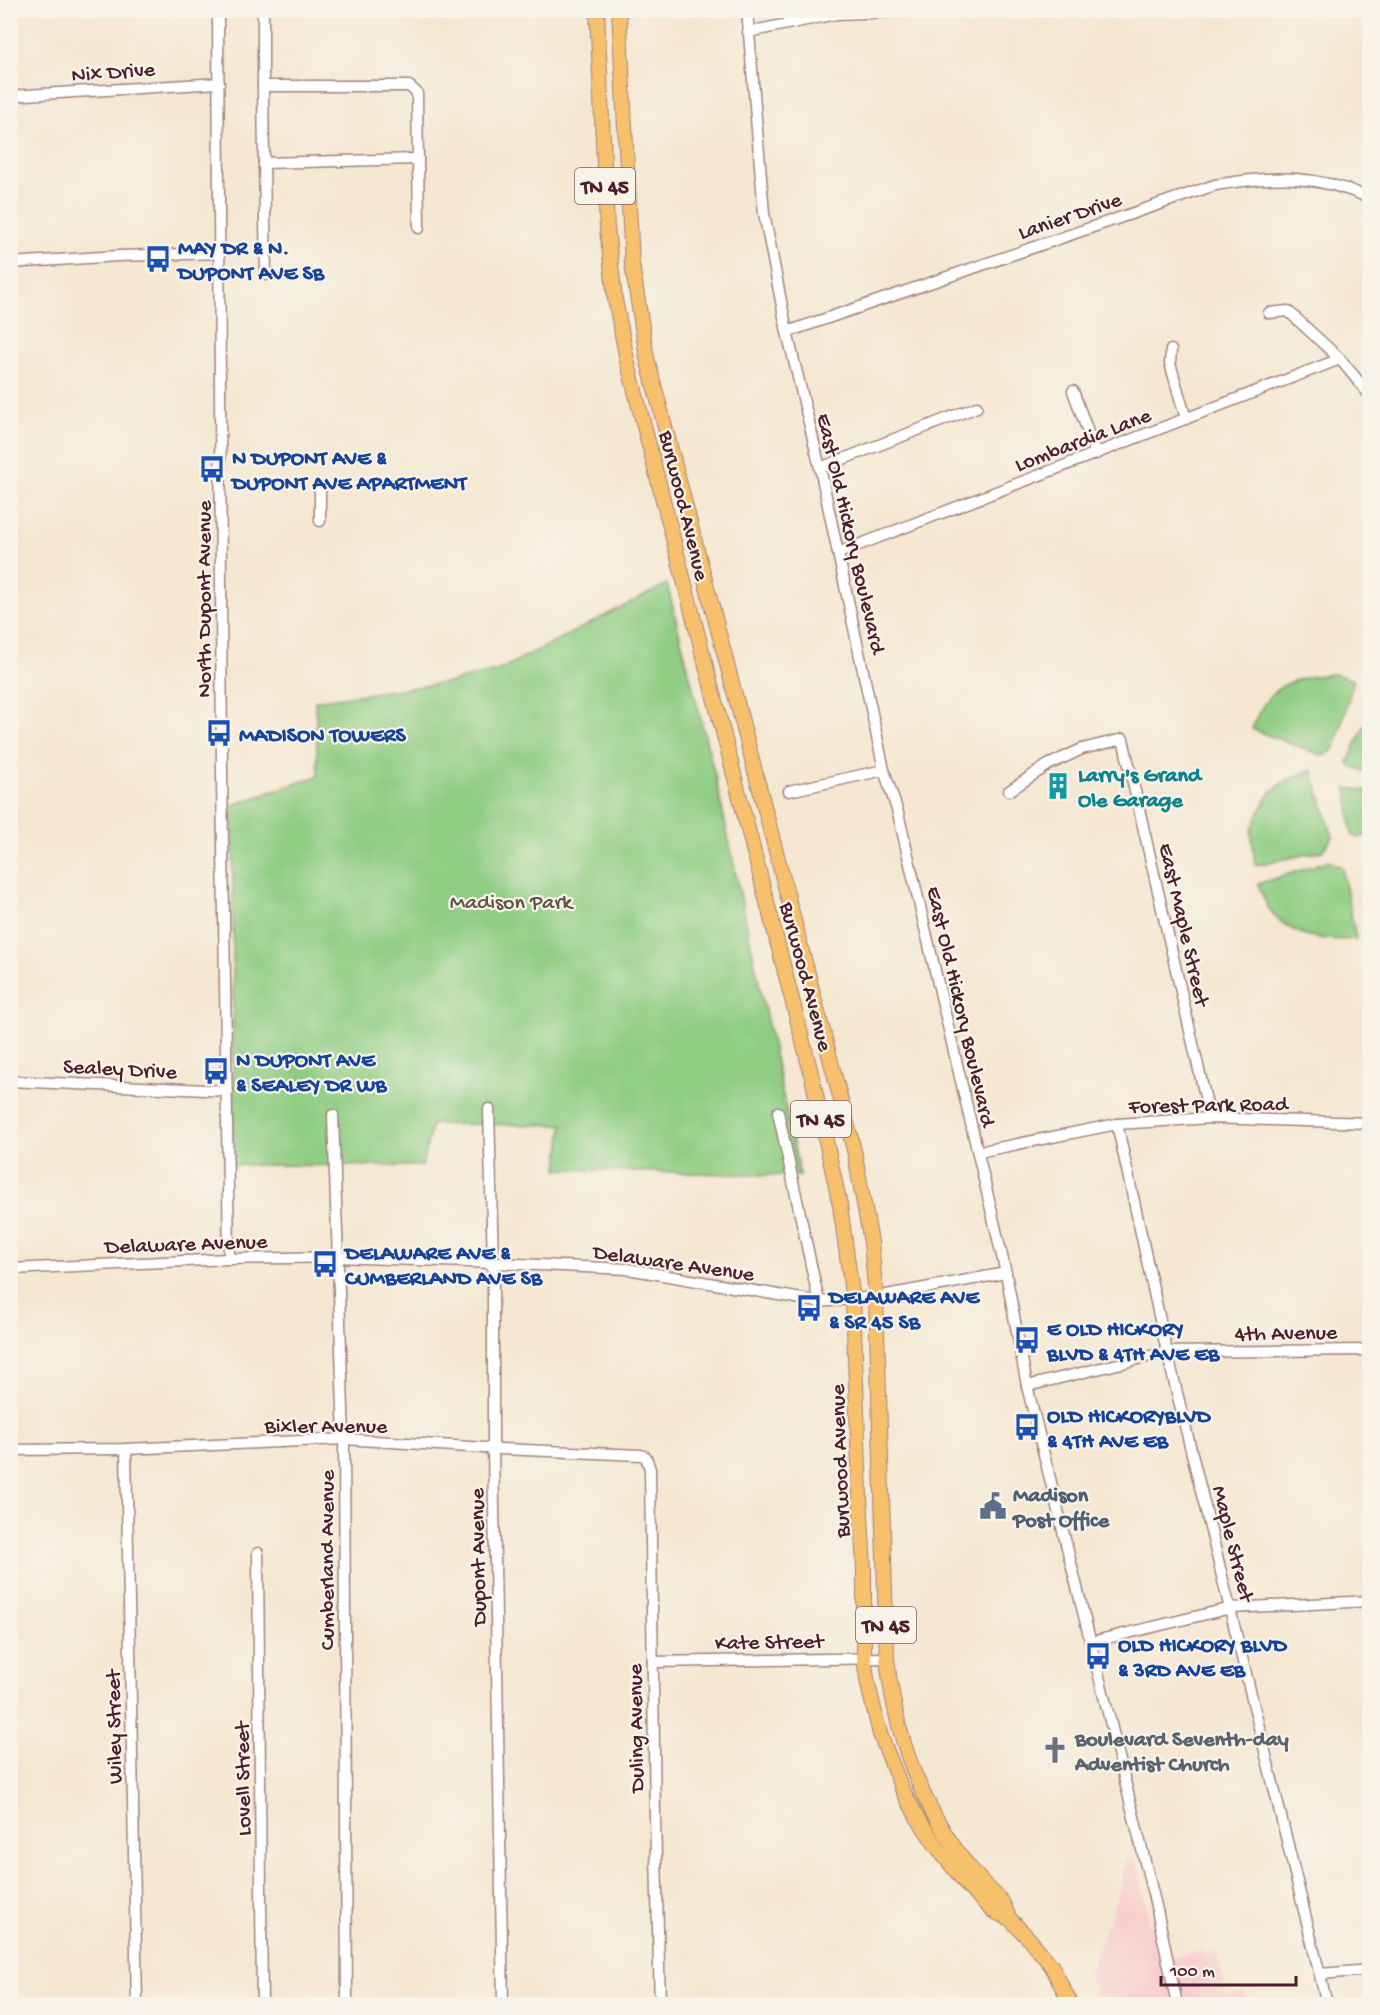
<svg xmlns="http://www.w3.org/2000/svg" width="1380" height="2015" font-family="'Gochi Hand',sans-serif">
	<style>
		.built { fill: #f7d0ce }
		.green { fill: #90cd83; stroke: #6d7657; stroke-width: 1.5 }
		.lines { fill: none; stroke-linecap: round; stroke-linejoin: round }
		.minor-casing { stroke: #a0837e; stroke-width: 13 }
		.major-casing { stroke: #a0837e; stroke-width: 16 }
		.minor { stroke: #fff; stroke-width: 10 }
		.major { stroke: #f7c06c; stroke-width: 14 }
		.labels { text-anchor: middle; stroke-width: 4.5; stroke-linejoin: round; paint-order: stroke }
		.shield { fill: #f7f3e8; stroke: #7e5f64; stroke-width: 1.5 }
		.shield-label { font-size: 21px; font-weight: bold; fill: #4a1f2b }
		.street-label { font-size: 22px; fill: #4a1f2b; stroke: #f7f3e8 }
		.transit-label { font-size: 22px; font-weight: bold; fill: #164399; stroke: #f7f3e8; text-anchor: start }
		.culture-label { font-size: 22px; font-weight: bold; fill: #0d838f; stroke: #f7f3e8; text-anchor: start }
		.park-label { font-size: 22px; fill: #5f5345; stroke: #f7f3e8 }
		.service-label { font-size: 22px; font-weight: bold; fill: #4e5e75; stroke: #f7f3e8; text-anchor: start }
		.worship-label { font-size: 22px; font-weight: bold; fill: #5b616d; stroke: #f7f3e8; text-anchor: start }
	</style>
	<rect width="100%" height="100%" fill="#f7f3e8"/>
	<filter id="ink" filterUnits="userSpaceOnUse"><feTurbulence type="fractalNoise" baseFrequency=".0167" numOctaves="2"/><feDisplacementMap in="SourceGraphic" scale="12" xChannelSelector="R" yChannelSelector="G"/><feConvolveMatrix kernelMatrix="1 2 1 2 8 2 1 2 1" color-interpolation-filters="sRGB"/></filter>
	<filter id="wash" filterUnits="userSpaceOnUse"><feTurbulence type="fractalNoise" baseFrequency=".008" numOctaves="4" result="noise"/><feDisplacementMap in="SourceGraphic" scale="24" xChannelSelector="R" yChannelSelector="G"/><feGaussianBlur stdDeviation="1.35" result="paint"/><feColorMatrix in="noise" values="0 0 0 0 0 0 0 0 0 0 0 0 0 0 0 0 0 1.4 0 .05"/><feComposite in="paint" operator="in"/></filter>
	<g filter="url(#wash)">
		<rect width="100%" height="100%" fill="#f5e7d1"/>
		<!-- built -->
		<polygon class="built" points="1135,1857 1160,1962 1204,1950 1205,1955 1217,1952 1226,1995 1244,1992 1247,2004 1097,2004 1089,1972 1119,1893 1126,1860"/>
		<!-- green -->
		<g class="green">
			<polygon points="667,584 716,780 800,1176 558,1169 563,1125 432,1124 422,1166 233,1165 233,805 318,776 315,701 452,682 499,670"/>
			<path d="M 1334,674 L 1354,680 L 1334,750 L 1324,756 L 1252,729 C 1267,685 1291,677 1334,674 Z"/>
			<polygon points="1369,715 1369,772 1351,767 1348,762"/>
			<polygon points="1312,770 1333,837 1322,851 1255,865 1251,831 1260,811 1271,792 1287,780"/>
			<polygon points="1347,788 1369,791 1369,835 1357,838 1352,834"/>
			<path d="M 1328,861 L 1342,867 L 1356,939 C 1325,942 1290,937 1270,910 C 1265,903 1262,893 1258,884 Z"/>
		</g>
	</g>
	<g filter="url(#ink)">
		<g class="lines">
			<defs>
				<g id="minor">
					<polyline points="218,10 222,777 229,1259"/>
					<polyline points="263,10 263,86 409,86 417,93 419,228"/>
					<polyline points="747,10 764,213 787,332 820,468 884,770 898,813 1006,1273 1027,1386 1157,1910 1177,2004"/>
					<polyline points="748,32 836,14 952,10"/>
					<polyline points="263,86 264,163 418,159"/>
					<polyline points="10,96 219,83"/>
					<polyline points="264,163 266,275"/>
					<polyline points="10,263 118,256 220,253"/>
					<polyline points="1269,313 1288,311 1340,359 1369,394"/>
					<path d="M 787,332 L 1215,185 C 1272,175 1316,174 1370,198"/>
					<polyline points="1171,350 1170,363 1186,419"/>
					<polyline points="1073,391 1096,454"/>
					<polyline points="820,468 977,407"/>
					<polyline points="320,488 320,521"/>
					<polyline points="838,553 1340,359"/>
					<polyline points="789,791 884,770"/>
					<polyline points="1009,791 1048,765 1082,749 1123,739 1210,1118"/>
					<polyline points="10,1081 228,1091"/>
					<polyline points="489,1109 493,1263 493,1449 503,2004"/>
					<polyline points="778,1112 819,1302"/>
					<polyline points="333,1115 344,1439 347,2004"/>
					<polyline points="1117,1124 1167,1352 1327,2004"/>
					<polyline points="978,1152 1117,1124 1210,1118 1370,1123"/>
					<polyline points="10,1269 229,1259 337,1257 493,1263 628,1269 819,1302 876,1297 1006,1273"/>
					<polyline points="1027,1386 1167,1352 1370,1350"/>
					<polyline points="126,1449 137,2004"/>
					<polyline points="10,1450 126,1449 344,1439 501,1449 641,1455 646,1457 650,1469 655,1818 660,2004"/>
					<polyline points="258,1553 262,2004"/>
					<polyline points="1091,1642 1231,1608 1370,1601"/>
					<polyline points="653,1662 887,1658"/>
					<polyline points="1320,1974 1370,1970"/>
				</g>
				<g id="major">
					<polyline points="597,10 607,229 615,299 627,360 812,1077 840,1205 853,1300 860,1497 864,1568 864,1658 868,1685 880,1734 902,1789 917,1817 937,1847 970,1889 993,1911 1010,1919 1030,1940 1051,1965 1071,2004"/>
					<path d="M 619,10 L 632,264 L 647,358 L 854,1150 L 871,1242 L 876,1297 L 887,1658 C 894,1727 916,1794 957,1851 C 965,1863 976,1875 986,1886 C 991,1891 998,1896 1002,1902 C 1005,1907 1007,1914 1010,1919"/>
				</g>
			</defs>
			<!-- minor casing -->
			<use href="#minor" class="minor-casing"/>
			<!-- major casing -->
			<use href="#major" class="major-casing"/>
			<!-- minor -->
			<use href="#minor" class="minor"/>
			<!-- major -->
			<use href="#major" class="major"/>
		</g>
	</g>
	<!-- icons -->
	<defs>
		<symbol id="bus-bare" viewBox="-9 -9 18 18"><path d="M-5-6H5V4H4V6H2V4H-2V6H-4V4H-5ZM-3.5-4V0h7V-4ZM-3.5 1.2v1.5H-2V1.2ZM2 1.2v1.5H3.5V1.2Z" fill="#1a4fb4" stroke="#f7f3e8" stroke-width="2.5" paint-order="stroke"/></symbol>
		<symbol id="building-bare" viewBox="-9 -9 18 18"><path d="M-4-6H4V6H1V3H-1V6H-4ZM-2.5-4.3h1.7v1.8h-1.7ZM.8-4.3h1.7v1.8H.8ZM-2.5-1h1.7V.8h-1.7ZM.8-1h1.7V.8H.8Z" fill="#0f9aa8" stroke="#f7f3e8" stroke-width="2.5" paint-order="stroke"/></symbol>
		<symbol id="civic-bare" viewBox="-9 -9 18 18"><path d="M-.6-6.5H3V-4.5H.6V-3L4-1V1h2V6H-6V1h2V-1L-.6-3ZM-1.2 2.5V6h2.4V2.5Z" fill="#5c6f8a" stroke="#f7f3e8" stroke-width="2.5" paint-order="stroke"/></symbol>
		<symbol id="church-bare" viewBox="-9 -9 18 18"><path d="M-1.2-6h2.4v3.5h3.3v2.4h-3.3V6h-2.4V-.1h-3.3v-2.4h3.3Z" fill="#6b7280" stroke="#f7f3e8" stroke-width="2.5" paint-order="stroke"/></symbol>
	</defs>
	<g fill-rule="evenodd">
		<use href="#bus-bare" x="139" y="240" width="38" height="38"/>
		<use href="#bus-bare" x="193" y="450" width="38" height="38"/>
		<use href="#bus-bare" x="200" y="714" width="38" height="38"/>
		<use href="#building-bare" x="1039" y="767" width="38" height="38"/>
		<use href="#bus-bare" x="197" y="1052" width="38" height="38"/>
		<use href="#bus-bare" x="306" y="1245" width="38" height="38"/>
		<use href="#bus-bare" x="790" y="1289" width="38" height="38"/>
		<use href="#bus-bare" x="1008" y="1321" width="38" height="38"/>
		<use href="#bus-bare" x="1008" y="1408" width="38" height="38"/>
		<use href="#civic-bare" x="974" y="1487" width="38" height="38"/>
		<use href="#bus-bare" x="1079" y="1637" width="38" height="38"/>
		<use href="#church-bare" x="1036" y="1731" width="38" height="38"/>
	</g>
	<g class="labels">
		<!-- shield labels -->
		<g class="shield">
			<rect x="575" y="168" width="60" height="36" rx="4.5"/>
			<rect x="791" y="1101" width="60" height="36" rx="4.5"/>
			<rect x="856" y="1607" width="60" height="36" rx="4.5"/>
		</g>
		<g class="shield-label">
			<text x="605" y="193">TN 45</text>
			<text x="821" y="1126">TN 45</text>
			<text x="886" y="1632">TN 45</text>
		</g>
		<!-- street labels -->
		<g class="street-label">
			<text transform="translate(113 70) rotate(-4)" y="8">Nix Drive</text>
			<text transform="translate(1069 214) rotate(-19)" y="8">Lanier Drive</text>
			<text transform="translate(1082 438) rotate(-21)" y="8">Lombardia Lane</text>
			<text transform="translate(686 505) rotate(76)" y="8">Burwood Avenue</text>
			<text transform="translate(853 533) rotate(77)" y="8">East Old Hickory Boulevard</text>
			<text transform="translate(202 599) rotate(-90)" y="8">North Dupont Avenue</text>
			<text transform="translate(1186 924) rotate(77)" y="8">East Maple Street</text>
			<text transform="translate(808 976) rotate(75)" y="8">Burwood Avenue</text>
			<text transform="translate(963 1006) rotate(77)" y="8">East Old Hickory Boulevard</text>
			<text transform="translate(120 1067) rotate(3)" y="8">Sealey Drive</text>
			<text transform="translate(1208 1103) rotate(-1)" y="8">Forest Park Road</text>
			<text transform="translate(186 1242) rotate(-2)" y="8">Delaware Avenue</text>
			<text transform="translate(674 1261) rotate(8)" y="8">Delaware Avenue</text>
			<text transform="translate(1286 1331) rotate(-1)" y="8">4th Avenue</text>
			<text x="326" y="1432">Bixler Avenue</text>
			<text transform="translate(838 1461) rotate(-92)" y="8">Burwood Avenue</text>
			<text transform="translate(1235 1543) rotate(76)" y="8">Maple Street</text>
			<text transform="translate(476 1557) rotate(-91)" y="8">Dupont Avenue</text>
			<text transform="translate(325 1560) rotate(-90)" y="8">Cumberland Avenue</text>
			<text transform="translate(769 1640) rotate(-1)" y="8">Kate Street</text>
			<text transform="translate(112 1727) rotate(-91)" y="8">Wiley Street</text>
			<text transform="translate(634 1728) rotate(-91)" y="8">Duling Avenue</text>
			<text transform="translate(241 1779) rotate(-91)" y="8">Lovell Street</text>
		</g>
		<!-- transit labels -->
		<g class="transit-label">
			<text x="178" y="254">MAY DR &amp; N.<tspan x="178" dy="25">DUPONT AVE SB</tspan></text>
			<text x="232" y="464">N DUPONT AVE &amp;<tspan x="232" dy="25">DUPONT AVE APARTMENT</tspan></text>
			<text x="239" y="741">MADISON TOWERS</text>
			<text x="236" y="1066">N DUPONT AVE<tspan x="236" dy="25">&amp; SEALEY DR WB</tspan></text>
			<text x="345" y="1259">DELAWARE AVE &amp;<tspan x="345" dy="25">CUMBERLAND AVE SB</tspan></text>
			<text x="829" y="1303">DELAWARE AVE<tspan x="829" dy="25">&amp; SR 45 SB</tspan></text>
			<text x="1047" y="1335">E OLD HICKORY<tspan x="1047" dy="25">BLVD &amp; 4TH AVE EB</tspan></text>
			<text x="1047" y="1422">OLD HICKORYBLVD<tspan x="1047" dy="25">&amp; 4TH AVE EB</tspan></text>
			<text x="1118" y="1651">OLD HICKORY BLVD<tspan x="1118" dy="25">&amp; 3RD AVE EB</tspan></text>
		</g>
		<!-- culture labels -->
		<g class="culture-label">
			<text x="1078" y="781">Larry's Grand<tspan x="1078" dy="25">Ole Garage</tspan></text>
		</g>
		<!-- park labels -->
		<g class="park-label">
			<text x="511" y="908">Madison Park</text>
		</g>
		<!-- service labels -->
		<g class="service-label">
			<text x="1013" y="1501">Madison<tspan x="1013" dy="25">Post Office</tspan></text>
		</g>
		<!-- worship labels -->
		<g class="worship-label">
			<text x="1075" y="1745">Boulevard Seventh-day<tspan x="1075" dy="25">Adventist Church</tspan></text>
		</g>
	</g>
	<!-- margin -->
	<rect width="1380" height="2015" fill="none" stroke="#f7f3e8" stroke-width="36"/>
	<!-- scale -->
	<path d="M1161 1976v9h135v-9" fill="none" stroke="#4a1f2b" stroke-width="3"/>
	<text x="1170" y="1976" font-size="18" fill="#4a1f2b" stroke="#f7f3e8" stroke-width="4.5" paint-order="stroke">100 m</text>
</svg>
